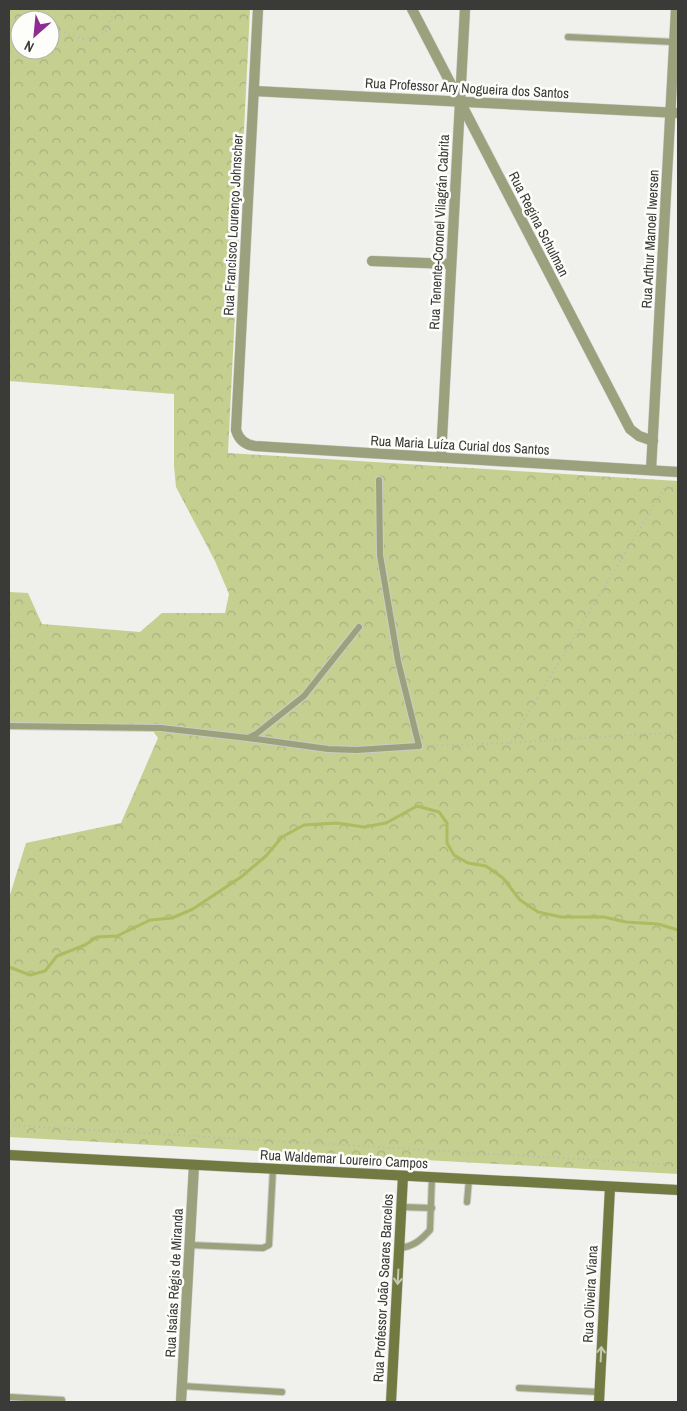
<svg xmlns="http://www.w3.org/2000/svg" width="687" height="1411" font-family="'Archivo Narrow',sans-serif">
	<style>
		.forest { fill: url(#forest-crowns); fill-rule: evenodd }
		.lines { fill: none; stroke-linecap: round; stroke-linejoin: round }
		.stream { stroke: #aebb60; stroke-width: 3 }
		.service-casing { stroke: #ccccc9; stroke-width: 8 }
		.minor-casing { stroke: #ccccc9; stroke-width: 11 }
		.secondary-casing { stroke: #ccccc9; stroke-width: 11 }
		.path { stroke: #b9b9b6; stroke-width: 2; stroke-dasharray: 1 4; stroke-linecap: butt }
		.service { stroke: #9aa17c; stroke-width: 6 }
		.minor { stroke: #9aa17c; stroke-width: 10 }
		.secondary { stroke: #727a42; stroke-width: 10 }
		.oneway { stroke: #c5c9b0 }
		.labels { text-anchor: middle; stroke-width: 5; stroke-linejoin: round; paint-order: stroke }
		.street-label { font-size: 14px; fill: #3a3a39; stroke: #fdfefa }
	</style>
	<defs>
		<pattern id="forest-crowns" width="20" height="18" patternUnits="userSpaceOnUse" patternTransform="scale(1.25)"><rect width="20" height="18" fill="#c4cf90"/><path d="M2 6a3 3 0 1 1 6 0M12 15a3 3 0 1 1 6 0" fill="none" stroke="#a9b27d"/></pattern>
	</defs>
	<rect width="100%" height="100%" fill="#f0f0ed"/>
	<!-- forest -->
	<path class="forest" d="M 9,9 L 250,9 L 228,453 L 678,481 L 678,1174 L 9,1137 L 9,898 L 26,843 L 121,823 L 158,738 L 153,731 L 9,728 L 9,592 L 28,593 L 42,624 L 140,632 L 162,613 L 225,613 L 229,594 L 215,561 L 176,487 L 174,466 L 174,394 L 9,381 ZM 20,20 L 50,20 L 50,50 L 20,50 Z"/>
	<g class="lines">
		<!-- stream -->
		<polyline class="stream" points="9,967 30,975 45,971 57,956 85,945 97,937 117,936 150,920 172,918 193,909 241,877 266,856 282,837 304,825 337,823 364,827 386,823 417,806 439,812 447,823 447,843 454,855 468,863 486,866 503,878 520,900 538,912 561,917 604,917 626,922 658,924 678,930"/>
		<defs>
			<g id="service">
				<polyline points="568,37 674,42"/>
				<polyline points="9,726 161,728 248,738 256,734 304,696 359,627"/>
				<polyline points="248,738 328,749 356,750 419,746 398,661 380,555 379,480"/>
				<polyline points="467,1202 469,1179"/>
				<polyline points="401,1207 432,1208"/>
				<polyline points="190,1245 263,1248 269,1245 273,1169"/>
				<path d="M 399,1248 C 413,1247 421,1240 430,1230 L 432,1177"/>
				<polyline points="182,1386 282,1392"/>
				<polyline points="519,1388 599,1392"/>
				<polyline points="9,1397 62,1400"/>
			</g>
			<g id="minor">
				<path d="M 258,9 L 236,430 C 239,440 245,445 255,446 L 678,472"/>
				<polyline points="412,9 630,429 639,436 653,441"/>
				<polyline points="254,91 678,113"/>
				<polyline points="372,261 451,264"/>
				<polyline points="441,457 465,9"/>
				<polyline points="651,470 676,9"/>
				<polyline points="181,1402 194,1165"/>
			</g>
			<g id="secondary">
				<polyline points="9,1155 678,1190"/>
				<polyline points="391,1402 403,1176"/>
				<polyline points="599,1402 610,1187"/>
			</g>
		</defs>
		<!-- service casing -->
		<use href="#service" class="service-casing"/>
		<!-- minor casing -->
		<use href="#minor" class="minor-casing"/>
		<!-- secondary casing -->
		<use href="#secondary" class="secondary-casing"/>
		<!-- path -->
		<g class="path">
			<polyline points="50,27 84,39 105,33 115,9"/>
			<polyline points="510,743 678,732"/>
			<polyline points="427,746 510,743 665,487 678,488"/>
			<polyline points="9,1125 678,1165"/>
		</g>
		<!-- service -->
		<use href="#service" class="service"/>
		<!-- minor -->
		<use href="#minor" class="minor"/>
		<!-- secondary -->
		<use href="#secondary" class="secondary"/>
	</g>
	<!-- one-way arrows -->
	<defs><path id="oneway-shaft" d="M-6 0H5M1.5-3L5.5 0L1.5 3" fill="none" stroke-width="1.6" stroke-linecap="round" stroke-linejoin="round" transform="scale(1.25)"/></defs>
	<g class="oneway">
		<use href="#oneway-shaft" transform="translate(398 1277) rotate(93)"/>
		<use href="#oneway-shaft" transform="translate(601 1354) rotate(-87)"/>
	</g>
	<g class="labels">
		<!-- street labels -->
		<g class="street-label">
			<text transform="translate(467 88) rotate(3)" y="5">Rua Professor Ary Nogueira dos Santos</text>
			<text transform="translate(539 224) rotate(63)" y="5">Rua Regina Schulman</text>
			<text transform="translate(233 225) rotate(-87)" y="5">Rua Francisco Lourenço Johnscher</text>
			<text transform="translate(439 232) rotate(-87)" y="5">Rua Tenente-Coronel Vilagrán Cabrita</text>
			<text transform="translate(650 239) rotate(-87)" y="5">Rua Arthur Manoel Iwersen</text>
			<text transform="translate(460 445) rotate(3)" y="5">Rua Maria Luíza Curial dos Santos</text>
			<text transform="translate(344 1159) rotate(3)" y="5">Rua Waldemar Loureiro Campos</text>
			<text transform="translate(174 1283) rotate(-87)" y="5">Rua Isaías Régis de Miranda</text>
			<text transform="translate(383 1288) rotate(-87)" y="5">Rua Professor João Soares Barcelos</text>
			<text transform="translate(590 1294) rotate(-87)" y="5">Rua Oliveira Viana</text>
		</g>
	</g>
	<!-- border -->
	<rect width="687" height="1411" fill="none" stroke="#3a3a39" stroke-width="20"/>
	<!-- north arrow -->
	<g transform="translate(35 35) rotate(207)"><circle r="24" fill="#fdfefa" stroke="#afb0ad"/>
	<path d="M0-4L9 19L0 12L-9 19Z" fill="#8f2c94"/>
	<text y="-8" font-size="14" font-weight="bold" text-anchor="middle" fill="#3a3a39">N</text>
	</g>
</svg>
